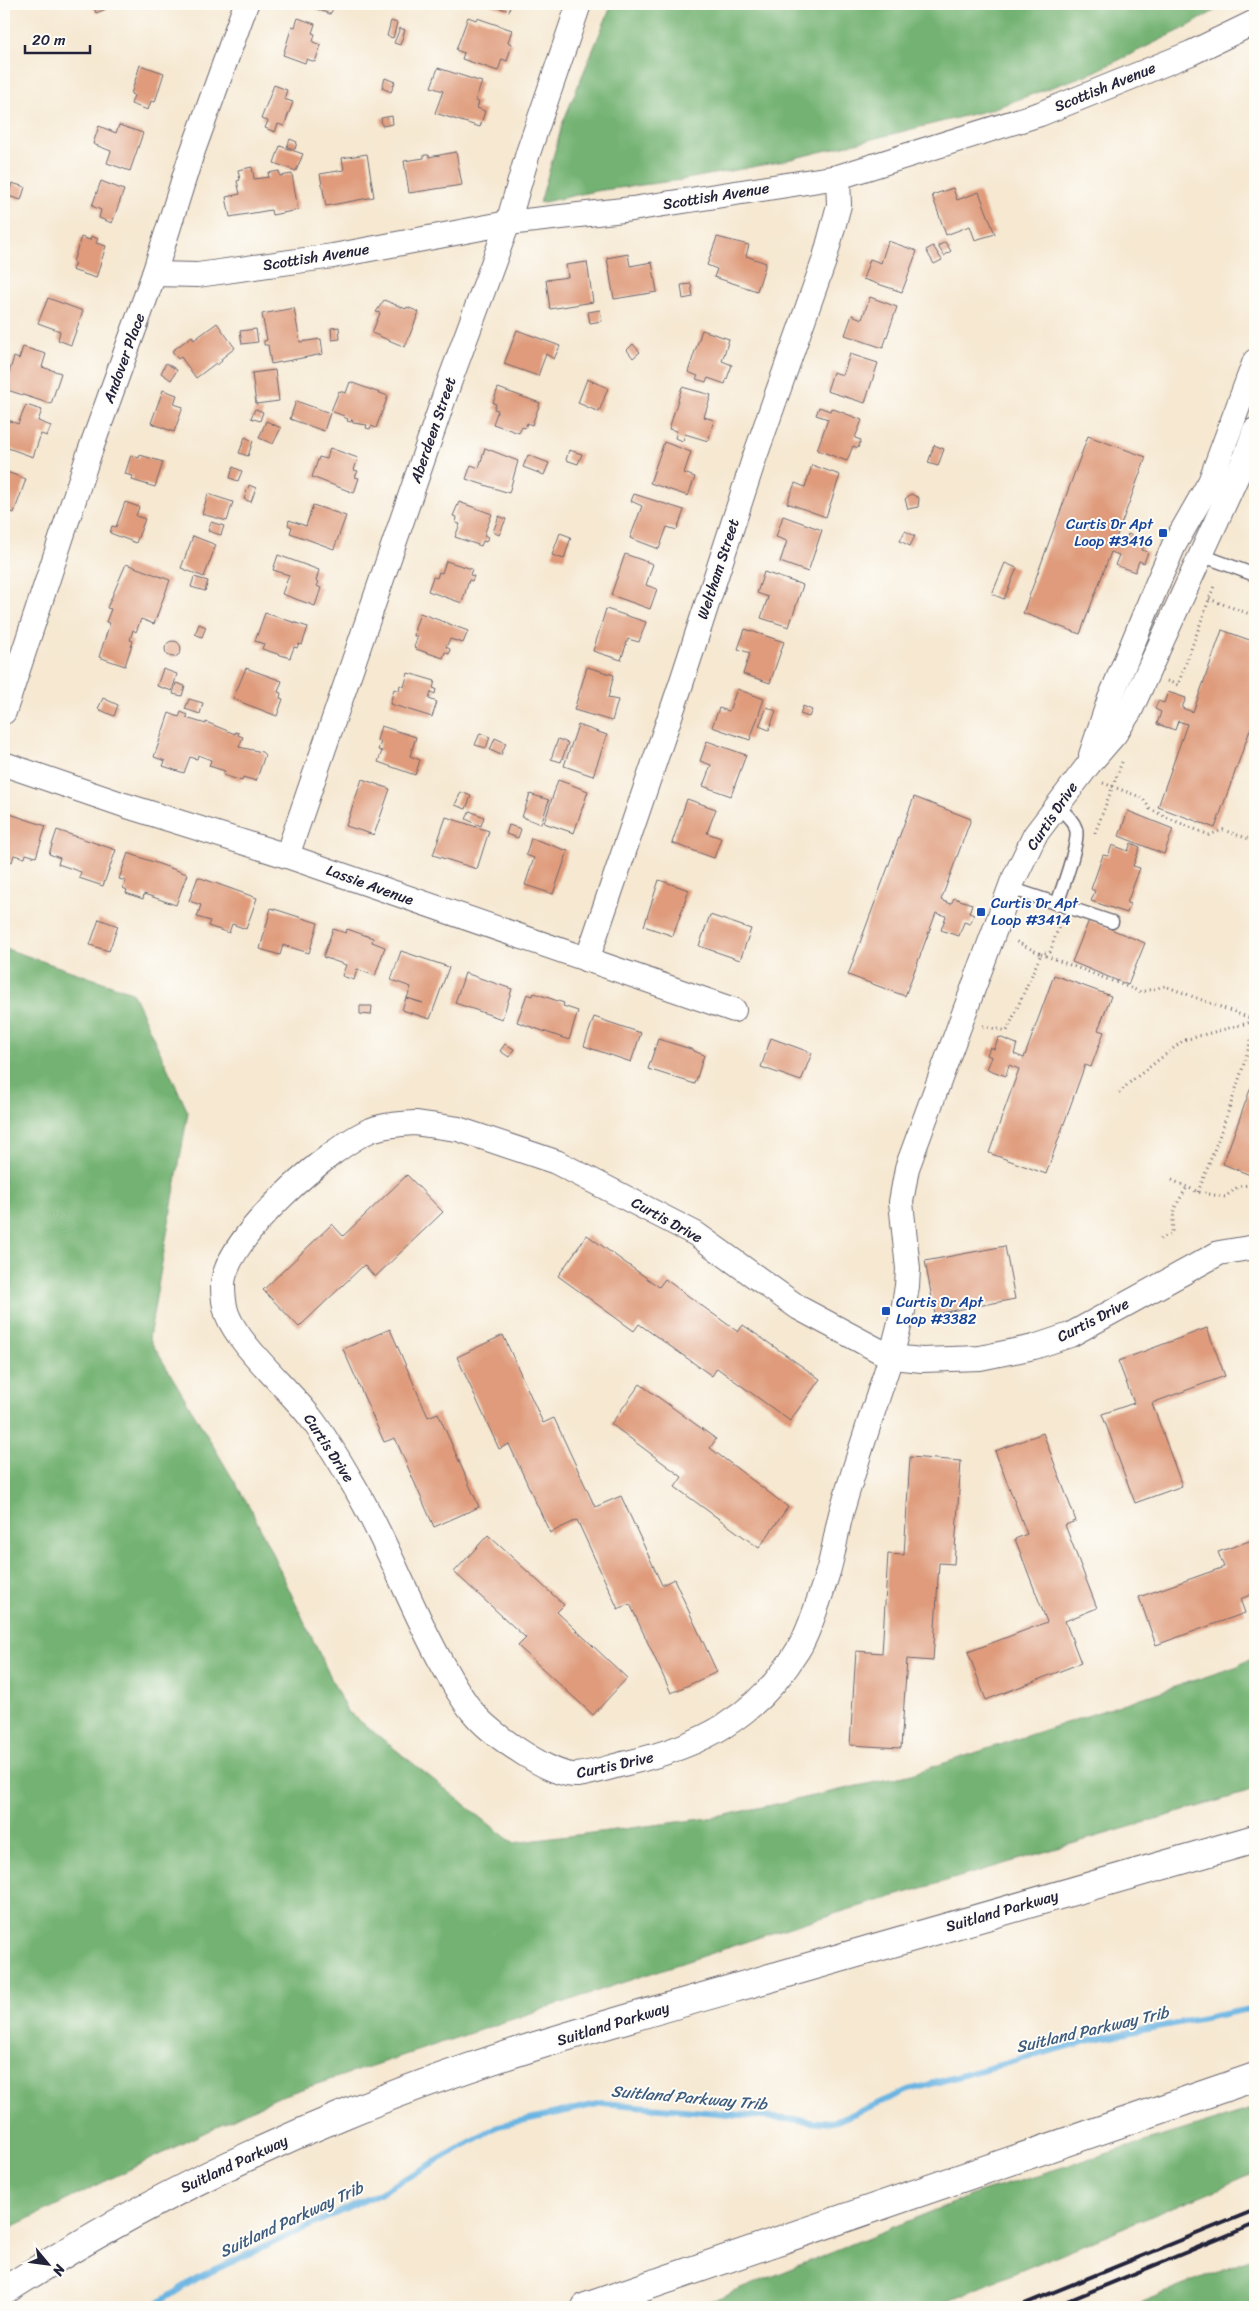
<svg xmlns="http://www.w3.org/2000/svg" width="1259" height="2311" font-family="Sriracha,sans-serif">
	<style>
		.forest { fill: #73b272; stroke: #4a6a56 }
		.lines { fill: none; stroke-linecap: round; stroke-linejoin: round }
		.stream { stroke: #69b4e2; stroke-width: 6 }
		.building { fill: #df9b7b }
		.service-casing { stroke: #6c6770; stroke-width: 15 }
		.minor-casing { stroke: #6c6770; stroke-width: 26 }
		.trunk-casing { stroke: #6c6770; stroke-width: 30 }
		.path { stroke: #6c6770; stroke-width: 3; stroke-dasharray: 1 4; stroke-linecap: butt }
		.service { stroke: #fff; stroke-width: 12 }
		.minor { stroke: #fff; stroke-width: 24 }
		.trunk { stroke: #fff; stroke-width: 28 }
		.rail { stroke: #22223b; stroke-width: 4 }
		.transit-dot { fill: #1a4fb4; stroke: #fdfcf7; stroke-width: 2 }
		.labels { text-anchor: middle; stroke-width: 4; stroke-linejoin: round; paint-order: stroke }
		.street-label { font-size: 15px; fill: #22223b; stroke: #fdfcf7 }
		.transit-label { font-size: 15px; fill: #164399; stroke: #fdfcf7; text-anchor: start }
		.water-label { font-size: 16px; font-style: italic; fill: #3e5c7e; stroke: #fdfcf7 }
	</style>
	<rect width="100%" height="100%" fill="#fdfcf7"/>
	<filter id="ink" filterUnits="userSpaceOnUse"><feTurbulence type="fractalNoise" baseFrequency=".02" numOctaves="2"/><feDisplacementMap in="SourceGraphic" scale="10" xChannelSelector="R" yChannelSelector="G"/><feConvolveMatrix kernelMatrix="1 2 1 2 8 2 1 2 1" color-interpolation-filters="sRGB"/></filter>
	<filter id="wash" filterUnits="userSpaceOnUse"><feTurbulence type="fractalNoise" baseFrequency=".0096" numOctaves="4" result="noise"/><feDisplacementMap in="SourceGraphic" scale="20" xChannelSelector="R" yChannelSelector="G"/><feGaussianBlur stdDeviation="1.12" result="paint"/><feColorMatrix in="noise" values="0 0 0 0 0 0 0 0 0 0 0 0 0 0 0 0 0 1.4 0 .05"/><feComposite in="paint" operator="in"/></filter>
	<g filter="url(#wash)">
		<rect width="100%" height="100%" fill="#f6e8d1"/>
		<!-- forest -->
		<g class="forest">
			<polygon points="612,4 1226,4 1187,27 1094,72 989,110 779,162 681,180 595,191 540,203 563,122"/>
			<polygon points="4,948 132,992 188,1112 149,1338 252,1511 346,1710 513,1843 717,1817 908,1775 1238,1666 1255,1655 1255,1790 793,1926 275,2098 16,2225 4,2234"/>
			<polygon points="1255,2108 1255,2173 933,2307 696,2307 975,2194"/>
			<polygon points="1255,2257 1255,2307 1129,2307 1247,2260"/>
		</g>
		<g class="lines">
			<!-- stream -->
			<polyline class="stream" points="152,2307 197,2278 378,2194 498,2126 602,2103 832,2123 909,2090 1091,2040 1255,2008"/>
		</g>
		<g id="blocks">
			<!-- building -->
			<g class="building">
				<polygon points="97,4 104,4 106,9 96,13 93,5"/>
				<polygon points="319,4 336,4 330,14 316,9"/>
				<polygon points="488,4 511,4 509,11"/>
				<polygon points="468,17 476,20 477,18 512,30 508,42 512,44 507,61 502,59 498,71 462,59 464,53 456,50"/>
				<polygon points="298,18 315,24 312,33 315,34 313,42 321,45 315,62 307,59 305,63 283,55 292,26 295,27"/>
				<polygon points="391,21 397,23 393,38 387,36"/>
				<polygon points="400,28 405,30 400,45 394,43"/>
				<polygon points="140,65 164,73 155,102 151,101 148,110 131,104 134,95 131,94"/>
				<polygon points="438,68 482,82 475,101 479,102 477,108 485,111 480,127 435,113 443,91 431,87"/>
				<polygon points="385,78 395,82 391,92 382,88"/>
				<polygon points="274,85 287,90 284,99 293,102 284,126 278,124 275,132 265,128 268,121 261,119"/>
				<polygon points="392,116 393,124 382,126 381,118"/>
				<polygon points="119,125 143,133 130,171 107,163 111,151 93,144 99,126 116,133"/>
				<polygon points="290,139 297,142 295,149 287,147"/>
				<polygon points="280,146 303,154 296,171 274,163"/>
				<polygon points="456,152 462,185 409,193 404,161 424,158 424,155 429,155 429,157"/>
				<polygon points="367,154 374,197 326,206 320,174 344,170 342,158"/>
				<polygon points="252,167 254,179 269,177 268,173 279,171 280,176 292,174 298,210 272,215 271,210 230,217 226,197 240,194 237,181 240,180 238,170"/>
				<polygon points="101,181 124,190 112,223 99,218 101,210 92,206"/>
				<polygon points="12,183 25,187 21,200 8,196"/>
				<polygon points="953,188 957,200 979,192 995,234 975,240 970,226 946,235 932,195"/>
				<polygon points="91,236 98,239 96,243 106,246 96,278 72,270 75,263 73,262 81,237 90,240"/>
				<polygon points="717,237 749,245 746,256 766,263 757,291 714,277 717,269 707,265"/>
				<polygon points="888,241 917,251 902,292 863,279 870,259 881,263"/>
				<polygon points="945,242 951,251 944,256 938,246"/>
				<polygon points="933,246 942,260 934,264 926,250"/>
				<polygon points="628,254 630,266 652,262 657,292 614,299 607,258"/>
				<polygon points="587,262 593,302 550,309 546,280 568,277 566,265"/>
				<polygon points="691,284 693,297 683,299 681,285"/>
				<polygon points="870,297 897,307 883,348 845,335 852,315 862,319"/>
				<polygon points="48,298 83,311 71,345 58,340 60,331 38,323"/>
				<polygon points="384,300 406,309 407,307 419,312 405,347 372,333 380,313 376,312"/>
				<polygon points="294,308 300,342 321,339 323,354 271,364 268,345 264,345 264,341 267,340 262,314"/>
				<polygon points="600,310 602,321 590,323 588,312"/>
				<polygon points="217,323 235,348 221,359 222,361 217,365 216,363 196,378 181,357 178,359 172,351 192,336 194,340"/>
				<polygon points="339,327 340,339 332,340 331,328"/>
				<polygon points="256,329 258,342 242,344 240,331"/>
				<polygon points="517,330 560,346 554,359 546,354 538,376 504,364"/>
				<polygon points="702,330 729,339 722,361 732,365 725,384 708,378 706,382 696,379 698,376 688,372"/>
				<polygon points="633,344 640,352 633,358 627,350"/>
				<polygon points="23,347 46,354 42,367 61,373 51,404 4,389 14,357 19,359"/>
				<polygon points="850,354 878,363 865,403 827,391 833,372 843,375"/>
				<polygon points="166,363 177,370 171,380 161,373"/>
				<polygon points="275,370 279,401 256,404 252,373"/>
				<polygon points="587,379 608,388 599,412 578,403"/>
				<polygon points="350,382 388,396 376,428 371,426 370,429 366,428 367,425 353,423 352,419 351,422 347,421 348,419 343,417 344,416 331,411 339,391 346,393"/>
				<polygon points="682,387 711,395 704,417 714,420 708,441 685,434 683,441 675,438 677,431 669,429"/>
				<polygon points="498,388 540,403 532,425 527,423 525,428 522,427 519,433 493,424 498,410 494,409 496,404 493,403"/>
				<polygon points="163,390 177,395 174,404 183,407 174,432 151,423"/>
				<polygon points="296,401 330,413 324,431 290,419"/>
				<polygon points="26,405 42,410 38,421 51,426 47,436 41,434 33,457 8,448 4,436 8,420 18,424"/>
				<polygon points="819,407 830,411 831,408 862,420 855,438 861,440 858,448 853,446 847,461 817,450 828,419 816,415"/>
				<polygon points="255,409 263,412 260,421 251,418"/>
				<polygon points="266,421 281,428 273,444 259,438"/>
				<polygon points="1088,436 1146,457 1115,541 1124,544 1128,534 1146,541 1142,550 1148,552 1144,563 1139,561 1135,572 1115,565 1119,555 1111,552 1080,634 1023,613"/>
				<polygon points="245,437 253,441 248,456 239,453"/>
				<polygon points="664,442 691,452 684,473 695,477 688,496 650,483"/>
				<polygon points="934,445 944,449 938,466 928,463"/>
				<polygon points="330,448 358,458 354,470 358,471 355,477 359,478 354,493 312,477 319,457 327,459"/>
				<polygon points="485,448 518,461 509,493 466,479 471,465 479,468"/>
				<polygon points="569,450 582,454 578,464 566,460"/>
				<polygon points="131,455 139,458 140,455 163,462 155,487 132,480 133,476 125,474"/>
				<polygon points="528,455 549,463 544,475 523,467"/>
				<polygon points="812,465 840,475 826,517 787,503 795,483 805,487"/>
				<polygon points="233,467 242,471 238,481 230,478"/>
				<polygon points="4,471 26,479 14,513 4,510"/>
				<polygon points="249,485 256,488 251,502 244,499"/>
				<polygon points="208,494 233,502 227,521 202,514"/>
				<polygon points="634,494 684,510 677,530 667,527 659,549 630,538 642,506 631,501"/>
				<polygon points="911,494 919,498 918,507 908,509 905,499"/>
				<polygon points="125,502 139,507 136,516 145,519 136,543 110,533 112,526 116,527"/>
				<polygon points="459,502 492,514 484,535 488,537 486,542 483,541 481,546 455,537 460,524 456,523 457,517 453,516"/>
				<polygon points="313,505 346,516 334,549 290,533 292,527 288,525 289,520 306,526"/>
				<polygon points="499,516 506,519 499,535 493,532"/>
				<polygon points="783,516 822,530 808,572 780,562 787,541 776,537"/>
				<polygon points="211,522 224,526 221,535 208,531"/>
				<polygon points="905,531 915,536 910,546 900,541"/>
				<polygon points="560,533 571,537 564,559 552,555"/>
				<polygon points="193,536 216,545 204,577 181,568"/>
				<polygon points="625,554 653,564 646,585 657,589 650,609 611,595"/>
				<polygon points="278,555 319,570 316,581 319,582 317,586 321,588 315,606 282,594 289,575 273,570"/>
				<polygon points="446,561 472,569 470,575 474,576 472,581 469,580 462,603 428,591 433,577 437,578 439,572 442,573"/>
				<polygon points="1005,563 1017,568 1004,599 992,594"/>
				<polygon points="126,564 170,580 154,624 141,619 136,632 133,630 130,640 133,641 125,666 99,657 110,623 106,622 111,609 107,608"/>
				<polygon points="764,572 803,585 789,627 761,618 768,597 757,593"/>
				<polygon points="194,577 208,581 205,591 191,587"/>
				<polygon points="606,609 646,622 639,642 628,639 621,660 593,651"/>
				<polygon points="265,613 308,627 302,645 299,644 297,648 294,647 290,658 262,649 264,644 255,641"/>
				<polygon points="420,613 468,631 463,643 450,639 446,647 450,649 449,654 445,652 443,658 416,649 414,647 418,636 414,636 415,628"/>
				<polygon points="199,624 206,627 202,637 195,634"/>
				<polygon points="745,629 784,642 770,683 743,674 750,653 738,649"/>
				<polygon points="1222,630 1255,642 1255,716 1215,828 1158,807 1187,724 1178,721 1175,730 1157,724 1161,712 1155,709 1158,701 1164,703 1168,692 1186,698 1182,708 1193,712"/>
				<circle cx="173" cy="649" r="8"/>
				<polygon points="587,667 614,675 608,698 618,700 612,721 574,710"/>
				<polygon points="246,668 282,681 278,692 281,693 280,698 283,699 277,716 233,699"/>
				<polygon points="163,669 177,674 172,691 157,686"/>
				<polygon points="408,673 435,681 433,688 436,689 435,694 431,692 429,699 437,702 432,717 390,704 394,689 399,691 400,685 404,687"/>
				<polygon points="176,683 185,686 182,696 173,694"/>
				<polygon points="737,689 764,699 750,740 712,727 719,708 729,711"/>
				<polygon points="103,698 118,705 114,716 98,709"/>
				<polygon points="189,699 203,703 200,714 185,709"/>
				<polygon points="803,706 812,710 809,717 800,714"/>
				<polygon points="767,707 776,711 769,730 759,726"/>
				<polygon points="181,712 188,715 186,718 206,724 206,722 235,734 235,732 239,733 238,735 243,737 239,747 262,752 265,755 256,781 243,777 242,781 223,775 225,771 209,766 211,760 198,755 197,759 190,757 184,773 163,766 165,761 154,757 169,713 179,717"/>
				<polygon points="578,725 607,735 593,776 564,766"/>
				<polygon points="381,726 416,737 410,756 420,760 415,775 378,762 382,751 378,750 381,742 377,740"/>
				<polygon points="480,733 490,737 486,748 475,745"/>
				<polygon points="495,738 506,743 501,755 490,750"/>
				<polygon points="558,739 568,743 561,762 551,759"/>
				<polygon points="707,741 746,755 731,796 703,786 711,765 700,761"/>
				<polygon points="362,779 390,789 374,835 346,826"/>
				<polygon points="558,780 588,791 574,833 544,823"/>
				<polygon points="461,792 471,796 466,809 455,805"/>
				<polygon points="530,794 549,800 541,824 522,817"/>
				<polygon points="914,797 971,819 941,900 951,904 954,898 972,904 969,913 974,915 970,924 964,922 959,936 941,930 946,916 936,913 905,996 848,975"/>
				<polygon points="687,799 716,809 707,833 721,838 714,858 672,843"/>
				<polygon points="470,811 484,817 481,826 466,819"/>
				<polygon points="1128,811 1173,829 1164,854 1119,836"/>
				<polygon points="4,812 46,826 36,857 26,854 25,858 14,855 12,862 4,859"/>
				<polygon points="446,817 489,831 477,869 433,855"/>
				<polygon points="509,825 521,829 518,838 506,834"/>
				<polygon points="57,830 116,850 103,886 79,878 81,872 58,864 60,858 49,854"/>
				<polygon points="531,838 568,851 553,894 525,885 534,858 526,855"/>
				<polygon points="1131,843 1140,847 1133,866 1140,868 1127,903 1130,904 1127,913 1091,901 1095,891 1091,889 1103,855 1108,856 1112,845 1128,851"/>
				<polygon points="128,853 187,874 176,905 144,894 143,899 126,893 127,890 123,888 126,881 119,879"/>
				<polygon points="198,877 257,898 246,929 232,924 229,933 208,926 210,921 197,917 201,905 189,901"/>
				<polygon points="659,880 689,890 673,936 644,926"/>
				<polygon points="271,908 318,923 309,953 283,945 280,955 260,949"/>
				<polygon points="710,915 751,929 740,960 699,946"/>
				<polygon points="99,919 118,926 109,951 90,945"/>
				<polygon points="1089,920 1145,943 1128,985 1072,962"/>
				<polygon points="333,929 346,933 347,929 373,938 372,942 385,947 375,976 357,969 354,980 342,976 346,965 323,957"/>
				<polygon points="401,951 449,967 430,1019 402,1010 406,998 423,1003 407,998 411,987 391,980"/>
				<polygon points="465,973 512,989 502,1019 455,1003"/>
				<polygon points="1054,975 1111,996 1098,1030 1104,1032 1091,1067 1085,1065 1046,1174 989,1153 1019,1069 1009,1065 1006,1076 987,1069 992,1057 987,1055 990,1047 994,1049 999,1037 1017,1044 1014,1054 1024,1058"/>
				<polygon points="534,993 564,1003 563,1006 578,1011 569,1040 517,1022 527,994 533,996"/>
				<polygon points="360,1006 372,1006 371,1015 360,1014"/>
				<polygon points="594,1017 641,1033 631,1062 584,1046"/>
				<polygon points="771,1038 812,1053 801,1081 761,1067"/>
				<polygon points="658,1039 694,1050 694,1051 704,1055 695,1084 648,1069"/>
				<polygon points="505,1044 514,1049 509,1057 500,1051"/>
				<polygon points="1255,1076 1255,1177 1223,1164"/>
				<polygon points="407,1175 443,1212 375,1277 364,1265 299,1327 263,1290 332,1224 343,1236"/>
				<polygon points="587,1235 659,1287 665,1279 738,1332 743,1325 820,1379 790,1421 717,1368 712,1376 639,1324 634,1331 558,1276"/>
				<polygon points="1005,1246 1015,1299 935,1314 925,1261"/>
				<polygon points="1207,1328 1225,1376 1152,1403 1182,1486 1135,1503 1102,1414 1134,1403 1118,1361"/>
				<polygon points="390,1329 428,1417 438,1413 479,1507 434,1527 395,1438 384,1442 343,1349"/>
				<polygon points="503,1335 543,1423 554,1418 595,1507 621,1496 662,1585 674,1579 717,1672 671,1693 630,1604 618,1609 577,1520 550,1533 509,1444 499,1449 457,1357"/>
				<polygon points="640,1384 716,1439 710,1448 788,1507 759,1548 675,1487 682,1477 611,1424"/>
				<polygon points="1043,1433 1076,1521 1065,1525 1097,1608 1065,1621 1081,1663 986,1700 968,1652 1047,1622 1015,1539 1027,1534 995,1451"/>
				<polygon points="910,1457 961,1461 954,1564 939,1563 933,1661 907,1659 901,1748 850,1745 856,1651 882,1653 888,1554 904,1555"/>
				<polygon points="488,1535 564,1605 557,1612 627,1678 593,1715 518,1646 526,1638 454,1572"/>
				<polygon points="1255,1539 1255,1593 1240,1599 1245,1613 1156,1645 1139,1597 1224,1567 1218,1552"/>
			</g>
		</g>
	</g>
	<g filter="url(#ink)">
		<use href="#blocks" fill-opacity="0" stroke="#6c6770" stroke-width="1"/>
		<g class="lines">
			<defs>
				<g id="service">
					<polyline points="1201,555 1255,575"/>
					<path d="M 1056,805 C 1063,812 1073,819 1076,829 C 1080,841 1062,889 1057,904"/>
					<polyline points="1010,888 1112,922"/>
				</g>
				<g id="minor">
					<polyline points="154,274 198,275 333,256 508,223 632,209 838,177 1040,114 1191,53 1255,22"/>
					<polyline points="1255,430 1246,456 1130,711 1115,734 1089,764 1035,835 1012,883 907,1168 901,1202 908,1269 907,1286 903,1311 891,1357 922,1360 980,1358 1034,1347 1070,1335 1219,1253 1255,1247"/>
					<polyline points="4,712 89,454 154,274 191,156 246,4"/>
					<polyline points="1091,755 1109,701 1158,582 1174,545 1210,482 1255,361"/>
					<polyline points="4,764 124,805 287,856 734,1010"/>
					<polyline points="287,856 449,383 508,223 528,153 579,4"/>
					<polyline points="587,960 681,684 754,459 824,261 839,205 838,177"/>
					<path d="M 415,1123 L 458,1129 L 556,1162 L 696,1234 L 799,1308 L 891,1357 C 874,1408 857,1459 842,1510 C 836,1531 834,1554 827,1575 C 821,1594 809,1633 798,1650 C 757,1717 702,1746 627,1763 C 610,1767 593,1773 577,1775 C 552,1777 493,1735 477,1717 C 462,1701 452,1681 441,1662 C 410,1606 389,1546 357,1491 C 342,1465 328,1440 310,1417 C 288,1388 239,1346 227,1314 C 224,1305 223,1294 223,1285 C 224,1239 331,1146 371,1130 C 385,1125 400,1124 415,1123 Z"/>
				</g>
				<g id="trunk">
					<path d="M 4,2291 C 111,2222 225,2163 343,2115 C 485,2056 636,2016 784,1974 C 941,1929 1098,1884 1255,1839"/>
					<polyline points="586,2307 1255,2077"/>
				</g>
			</defs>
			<!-- service casing -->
			<use href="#service" class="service-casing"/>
			<!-- minor casing -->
			<use href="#minor" class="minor-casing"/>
			<!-- trunk casing -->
			<use href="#trunk" class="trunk-casing"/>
			<!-- path -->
			<g class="path">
				<polyline points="1209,599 1255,616"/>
				<polyline points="1167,681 1178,685 1214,586"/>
				<polyline points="1103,783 1143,798 1150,809 1168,818 1209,835 1223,830 1255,841"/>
				<polyline points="1095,833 1122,762"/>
				<polyline points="1060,923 1050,952 1041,954 1141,992 1165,986 1255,1020"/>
				<polyline points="983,1026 1007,1031 1041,954 1015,941"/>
				<polyline points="1119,1093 1129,1083 1184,1040 1255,1021"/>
				<polyline points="1172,1180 1198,1192 1225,1197 1239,1186 1255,1185"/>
				<path d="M 1198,1192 C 1220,1136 1240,1082 1255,1025"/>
				<polyline points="1160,1239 1172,1233 1174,1209 1187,1187"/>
			</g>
			<!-- service -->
			<use href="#service" class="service"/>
			<!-- minor -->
			<use href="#minor" class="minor"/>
			<!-- trunk -->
			<use href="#trunk" class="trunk"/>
			<!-- rail -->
			<g class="rail">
				<polyline points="1017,2307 1255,2210"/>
				<polyline points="1053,2307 1255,2224"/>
			</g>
		</g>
	</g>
	<!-- markers -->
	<g class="transit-dot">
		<rect x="1158" y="528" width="10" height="10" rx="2.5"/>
		<rect x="976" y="907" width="10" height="10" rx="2.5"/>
		<rect x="881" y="1306" width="10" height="10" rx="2.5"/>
	</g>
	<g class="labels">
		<!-- street labels -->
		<g class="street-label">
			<text transform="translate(1105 87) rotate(-22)" y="5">Scottish Avenue</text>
			<text transform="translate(716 196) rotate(-9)" y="5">Scottish Avenue</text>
			<text transform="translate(316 257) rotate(-9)" y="5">Scottish Avenue</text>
			<text transform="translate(124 358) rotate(-70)" y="5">Andover Place</text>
			<text transform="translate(433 430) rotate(-71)" y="5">Aberdeen Street</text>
			<text transform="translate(718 569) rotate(-72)" y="5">Weltham Street</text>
			<text transform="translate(1052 816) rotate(-56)" y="5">Curtis Drive</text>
			<text transform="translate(370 885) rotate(20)" y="5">Lassie Avenue</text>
			<text transform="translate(667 1220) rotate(29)" y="5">Curtis Drive</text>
			<text transform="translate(1093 1320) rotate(-27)" y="5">Curtis Drive</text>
			<text transform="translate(329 1448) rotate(57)" y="5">Curtis Drive</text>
			<text transform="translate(615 1765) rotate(-12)" y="5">Curtis Drive</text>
			<text transform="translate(1002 1911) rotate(-16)" y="5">Suitland Parkway</text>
			<text transform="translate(613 2024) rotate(-17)" y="5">Suitland Parkway</text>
			<text transform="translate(234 2164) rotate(-25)" y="5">Suitland Parkway</text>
		</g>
		<!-- transit labels -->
		<g class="transit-label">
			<text x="1153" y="529" text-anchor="end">Curtis Dr Apt<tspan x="1153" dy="17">Loop #3416</tspan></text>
			<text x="991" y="908">Curtis Dr Apt<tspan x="991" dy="17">Loop #3414</tspan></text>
			<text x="896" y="1307">Curtis Dr Apt<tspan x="896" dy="17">Loop #3382</tspan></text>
		</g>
		<!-- water labels -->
		<g class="water-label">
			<text transform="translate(1092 2029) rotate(-13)" y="6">Suitland Parkway Trib</text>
			<text transform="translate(689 2097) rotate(5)" y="6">Suitland Parkway Trib</text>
			<text transform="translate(291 2219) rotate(-25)" y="6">Suitland Parkway Trib</text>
		</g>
	</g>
	<!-- margin -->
	<rect width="1259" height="2311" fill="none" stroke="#fdfcf7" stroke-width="20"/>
	<!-- north arrow -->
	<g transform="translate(48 2264) rotate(119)" stroke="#fdfcf7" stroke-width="4" paint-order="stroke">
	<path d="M0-4L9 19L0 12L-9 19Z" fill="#22223b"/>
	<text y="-8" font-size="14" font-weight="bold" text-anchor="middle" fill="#22223b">N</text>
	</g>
	<!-- scale -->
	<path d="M25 45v8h65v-8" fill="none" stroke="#22223b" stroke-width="2.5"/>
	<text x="32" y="45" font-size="15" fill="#22223b" stroke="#fdfcf7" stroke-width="4" paint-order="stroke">20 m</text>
</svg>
